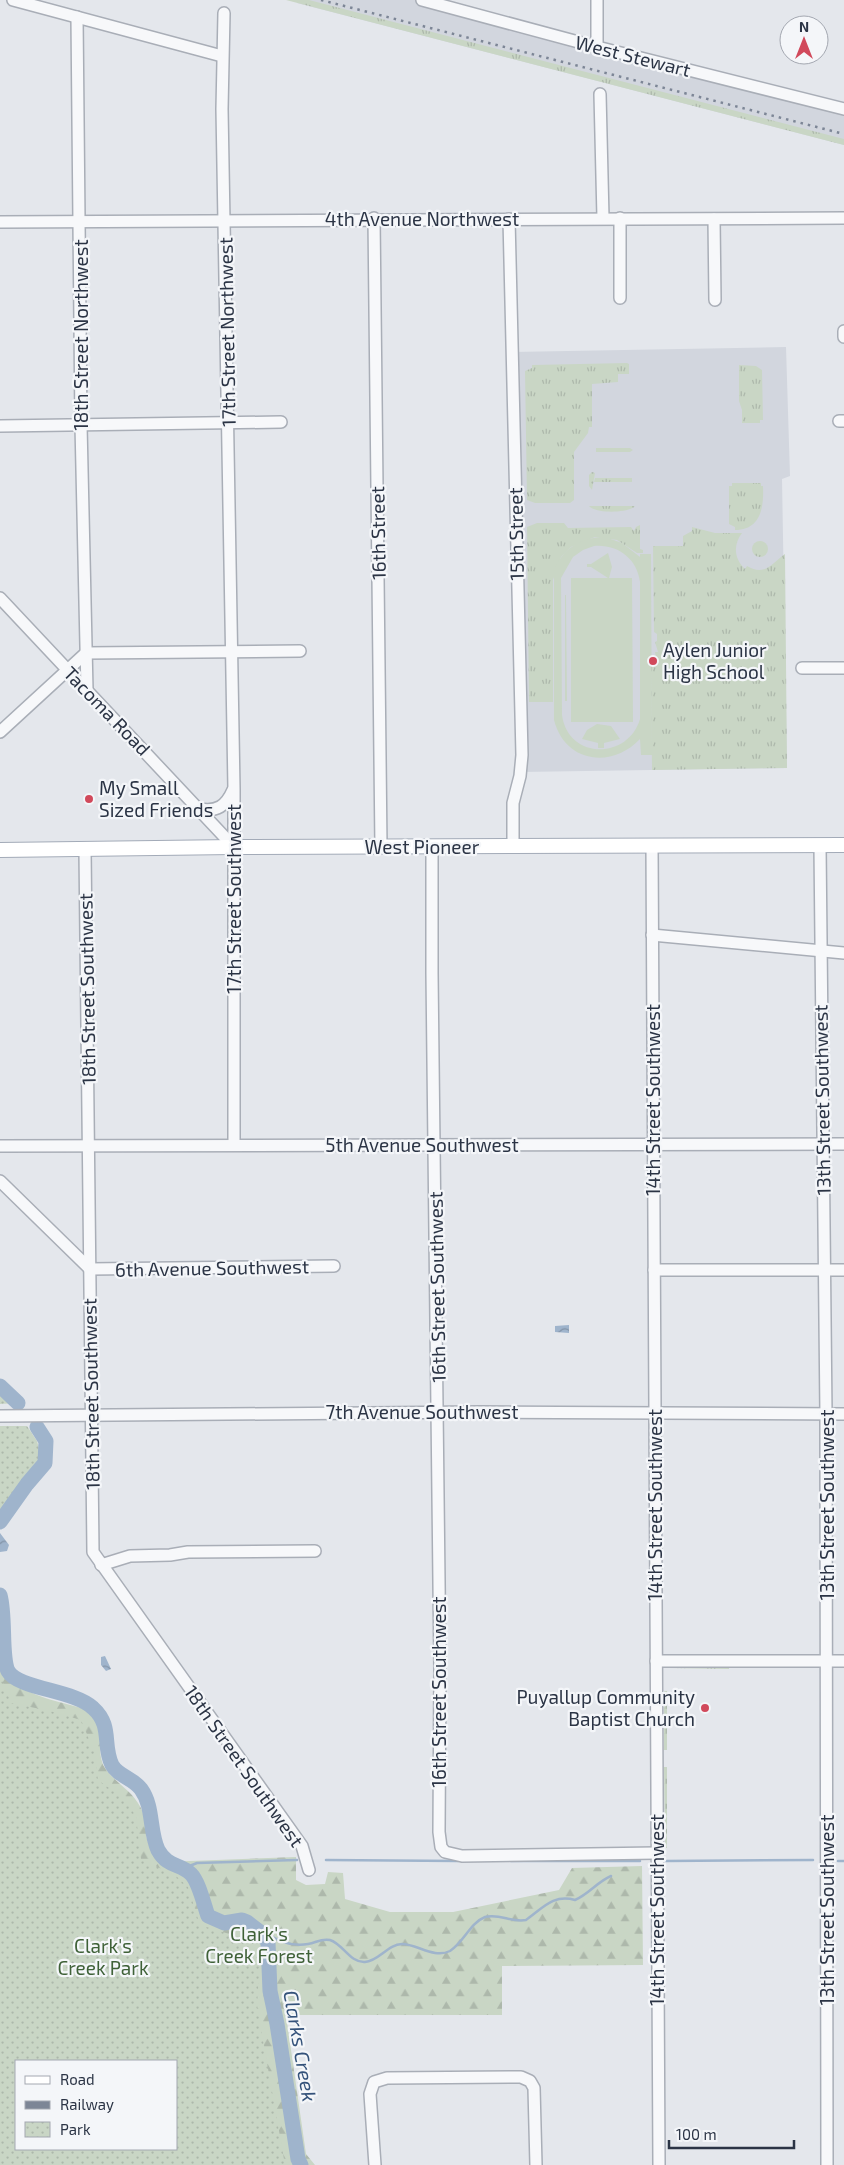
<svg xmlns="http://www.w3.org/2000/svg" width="844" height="2165" font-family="'Exo 2',sans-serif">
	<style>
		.built { fill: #d2d6de }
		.grass { fill: url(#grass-tufts) }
		.forest { fill: url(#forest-firs); fill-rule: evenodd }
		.park { fill: url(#park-dots); fill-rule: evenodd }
		.pitch { fill: #c9d6c5; fill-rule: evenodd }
		.water { fill: url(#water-waves) }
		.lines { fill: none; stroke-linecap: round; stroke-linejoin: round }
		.stream { stroke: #9fb4cc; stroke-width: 2.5 }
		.river { stroke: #9fb4cc; stroke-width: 15 }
		.minor-casing { stroke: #a9aeb7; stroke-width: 14 }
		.major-casing { stroke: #a3abb8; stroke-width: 16 }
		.minor { stroke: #f7f8fa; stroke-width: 11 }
		.major { stroke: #fff; stroke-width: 14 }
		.rail { stroke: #7d8696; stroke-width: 2.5; stroke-dasharray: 2.5 5; stroke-linecap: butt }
		.poi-dot { fill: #d1495b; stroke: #f4f6f9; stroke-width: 2 }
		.labels { text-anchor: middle; stroke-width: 4.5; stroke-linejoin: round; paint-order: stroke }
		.street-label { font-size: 19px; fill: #2b3445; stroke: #f4f6f9 }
		.poi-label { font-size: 19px; fill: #2b3445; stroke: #f4f6f9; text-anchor: start }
		.park-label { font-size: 19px; fill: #3f6138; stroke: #f4f6f9 }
		.water-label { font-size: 20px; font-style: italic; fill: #34527a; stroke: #f4f6f9 }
	</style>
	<defs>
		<pattern id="grass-tufts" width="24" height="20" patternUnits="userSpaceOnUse" patternTransform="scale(1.25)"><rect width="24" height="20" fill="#c9d6c5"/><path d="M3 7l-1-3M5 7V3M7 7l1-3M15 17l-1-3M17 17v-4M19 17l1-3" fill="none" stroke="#adb8ab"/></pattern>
		<pattern id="forest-firs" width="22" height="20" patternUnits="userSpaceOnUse" patternTransform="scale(1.25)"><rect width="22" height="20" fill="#c9d6c5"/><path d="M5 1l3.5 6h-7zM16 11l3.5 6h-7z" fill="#adb8ab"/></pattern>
		<pattern id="park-dots" width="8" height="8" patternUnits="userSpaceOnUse" patternTransform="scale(1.25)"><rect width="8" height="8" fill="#c9d6c5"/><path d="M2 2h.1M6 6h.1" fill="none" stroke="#adb8ab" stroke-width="1.8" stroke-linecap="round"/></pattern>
		<pattern id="water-waves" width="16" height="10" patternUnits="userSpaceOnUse" patternTransform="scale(1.25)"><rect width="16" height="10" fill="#9fb4cc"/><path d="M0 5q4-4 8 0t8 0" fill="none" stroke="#8293a7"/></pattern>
	</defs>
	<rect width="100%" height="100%" fill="#e4e7ec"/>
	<!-- built -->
	<g class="built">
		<polygon points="297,0 422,0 844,109 844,145 297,3"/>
		<polygon points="786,347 790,476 782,479 787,768 521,772 512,352"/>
	</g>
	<!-- grass -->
	<g class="grass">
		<polygon points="286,0 309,0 813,131 844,139 844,145"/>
		<polygon points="627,363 629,364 629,374 618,374 618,382 592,384 592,427 589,427 588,433 574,452 574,500 570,503 535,503 527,500 525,371 532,368 532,365"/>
		<polygon points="739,365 756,366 762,370 763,420 760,420 760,423 742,423 742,410 739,401"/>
		<polygon points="596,448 630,448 633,450 630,452 596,452"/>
		<polygon points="595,478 632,478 632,482 594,482"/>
		<path d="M 732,483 L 761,483 L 761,486 L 763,486 C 764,507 761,530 735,530 L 735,527 L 729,524 L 729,486 L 732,486 Z"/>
		<path d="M 589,506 L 635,506 C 630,513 595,514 589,506 Z"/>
		<polygon points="537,523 564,523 568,528 631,527 634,531 636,527 640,525 640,549 643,550 643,553 637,553 617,540 595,537 571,547 561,557 553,580 553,702 529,702 527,527"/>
		<path d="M 692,527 L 715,533 L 742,533 C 733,545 734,559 745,569 L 747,566 C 765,577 772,563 785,554 L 787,768 L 652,770 L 651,664 L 657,663 L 655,652 L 658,652 L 655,642 L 657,641 L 657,634 L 654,632 L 653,546 L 683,546 L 683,536 L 692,531 Z"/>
		<circle cx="760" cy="549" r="8"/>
		<polygon points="669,1666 729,1666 729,1669 669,1668"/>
		<rect x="664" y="1691" width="3" height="59"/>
		<polygon points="664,1767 667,1767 667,1848 665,1848"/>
	</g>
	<!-- forest -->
	<path class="forest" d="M 0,1633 C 1,1643 0,1654 2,1664 C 7,1687 42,1698 63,1703 C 72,1706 84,1707 91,1714 C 106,1729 95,1752 105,1768 C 115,1783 131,1789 141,1808 C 152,1831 137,1839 163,1862 L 296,1857 L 296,1880 L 306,1885 L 325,1884 L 328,1872 L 343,1873 L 345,1899 L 390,1912 L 453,1912 L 559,1890 L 572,1868 L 642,1866 L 643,1965 L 502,1966 L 502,2015 L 286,2015 L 306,2154 L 315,2165 L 259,2165 L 185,2150 L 0,2165 ZM 218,2057 L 176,2149 L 16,2149 L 16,2061 Z"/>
	<!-- park -->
	<g class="park">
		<polygon points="592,472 595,473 592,490 589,486 589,475"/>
		<polygon points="0,1386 18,1403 0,1404"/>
		<polygon points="0,1426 27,1426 37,1441 41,1456 35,1469 21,1483 0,1512"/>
		<path d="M 0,1675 L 11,1703 L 50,1711 L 81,1720 L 94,1751 L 98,1780 L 123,1798 L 136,1816 L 141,1859 L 176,1876 L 188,1887 L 200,1925 L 252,1941 L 260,1960 L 257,2006 L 285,2165 L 0,2165 ZM 176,2061 L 176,2149 L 16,2149 L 16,2061 Z"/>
	</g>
	<!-- pitch -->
	<g class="pitch">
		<path d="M 605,537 L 622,543 L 640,557 L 640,554 L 651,554 L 652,755 L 641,755 L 640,739 C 612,769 565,763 554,720 L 554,571 C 562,549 581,537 605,537 ZM 594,546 C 617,544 637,558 640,582 L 640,719 C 628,760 568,760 562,715 L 561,578 L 573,557 L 583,550 Z"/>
		<polygon points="608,553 612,567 609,578 632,578 633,722 571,722 571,578 608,578 591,567 587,567 587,564 591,564"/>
		<polygon points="565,595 566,595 567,701 565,701"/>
		<polygon points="597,724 611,726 620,739 604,743 604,748 598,748 598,743 582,739 587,730"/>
	</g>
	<!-- water -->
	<g class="water">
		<polygon points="569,1325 569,1333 555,1332 555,1326"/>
		<polygon points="0,1533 9,1545 7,1551 0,1552"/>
		<polygon points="105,1656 111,1669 106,1671 101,1665 101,1657"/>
	</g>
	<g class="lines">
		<!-- stream -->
		<g class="stream">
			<polyline points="326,1860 458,1861"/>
			<polyline points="511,1861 640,1861"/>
			<polyline points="666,1861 813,1860"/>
			<polyline points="838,1861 844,1861"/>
			<polyline points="182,1869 197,1863 297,1860"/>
			<path d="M 252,1925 C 270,1936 286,1948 308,1944 C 316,1943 321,1938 330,1940 C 343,1944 350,1963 365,1962 C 379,1961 388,1944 402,1944 C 417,1944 434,1959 450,1951 C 464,1942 470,1923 485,1917 C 500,1913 511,1923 526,1920 C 543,1908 553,1894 575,1900 C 589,1894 597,1882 611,1876"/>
		</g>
		<!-- river -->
		<g class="river">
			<polyline points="0,1386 18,1403"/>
			<polyline points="0,1522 27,1484 45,1463 46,1441 37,1427"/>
			<path d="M 0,1595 C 6,1616 1,1657 8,1671 C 18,1689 74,1690 93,1708 C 113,1726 102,1745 112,1765 C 118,1776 133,1778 141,1789 C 154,1807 149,1831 158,1850 C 168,1868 180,1863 191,1874 C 199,1882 204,1905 208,1916 L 224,1923 L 242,1920 L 247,1922 L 260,1932 L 268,1942 L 270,1991 L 277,2024 L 298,2159 L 301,2165"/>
		</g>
		<defs>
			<g id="minor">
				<polyline points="13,0 222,56"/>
				<polyline points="422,0 597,47 844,109"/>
				<polyline points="597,0 597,47"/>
				<polyline points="224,13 222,109 234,789 234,1145"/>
				<polyline points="77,17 81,425 87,690"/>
				<polyline points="600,94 603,218"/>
				<polyline points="374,218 381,847"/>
				<polyline points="509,219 522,755 520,776 513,803 513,847"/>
				<polyline points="714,219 715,300"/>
				<polyline points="0,222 844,218"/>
				<polyline points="620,298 620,218"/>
				<polyline points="844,337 844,331"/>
				<polyline points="839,421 844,421"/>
				<polyline points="0,426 281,422"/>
				<polyline points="0,598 234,847"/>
				<polyline points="802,668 844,668"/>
				<polyline points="0,732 86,653 300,651"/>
				<path d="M 200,809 C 217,812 226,806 233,790"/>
				<polyline points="652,845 659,2165"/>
				<polyline points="432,846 432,973 440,1669 439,1832 441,1847 445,1852 462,1856 656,1853"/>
				<polyline points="820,846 826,1414 827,2165"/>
				<polyline points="85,850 93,1552 302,1846 309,1870"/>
				<polyline points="652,935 844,953"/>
				<polyline points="0,1146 844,1144"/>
				<polyline points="0,1181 90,1269 334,1266"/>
				<polyline points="654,1270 844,1270"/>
				<polyline points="0,1416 481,1412 844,1414"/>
				<polyline points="101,1565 130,1556 170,1555 188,1552 315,1551"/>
				<polyline points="656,1661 844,1661"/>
				<polyline points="375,2165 370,2094 374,2082 387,2078 521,2077 530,2081 534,2088 536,2165"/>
			</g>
			<polyline id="major" points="0,850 234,847 844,845"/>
		</defs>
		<!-- minor casing -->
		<use href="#minor" class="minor-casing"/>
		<!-- major casing -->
		<use href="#major" class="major-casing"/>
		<!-- minor -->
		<use href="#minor" class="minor"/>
		<!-- major -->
		<use href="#major" class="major"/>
		<!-- rail -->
		<polyline class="rail" points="321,0 844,134"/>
	</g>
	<!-- markers -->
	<g class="poi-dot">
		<circle cx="653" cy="661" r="5"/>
		<circle cx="89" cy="799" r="5"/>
		<circle cx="705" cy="1708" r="5"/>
	</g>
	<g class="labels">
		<!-- street labels -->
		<g class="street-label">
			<text transform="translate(633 56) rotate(14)" y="7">West Stewart</text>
			<text x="422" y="226">4th Avenue Northwest</text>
			<text transform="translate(227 332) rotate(-91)" y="7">17th Street Northwest</text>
			<text transform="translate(81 335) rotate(-90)" y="7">18th Street Northwest</text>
			<text transform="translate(378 533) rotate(-91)" y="7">16th Street</text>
			<text transform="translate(516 534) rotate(-91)" y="7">15th Street</text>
			<text transform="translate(107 711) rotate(46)" y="7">Tacoma Road</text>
			<text x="422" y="854">West Pioneer</text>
			<text transform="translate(234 899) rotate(-90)" y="7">17th Street Southwest</text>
			<text transform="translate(87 989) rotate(-91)" y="7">18th Street Southwest</text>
			<text transform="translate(653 1100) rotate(-90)" y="7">14th Street Southwest</text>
			<text transform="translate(822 1100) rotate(-91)" y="7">13th Street Southwest</text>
			<text x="422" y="1152">5th Avenue Southwest</text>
			<text transform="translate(212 1268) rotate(-1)" y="7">6th Avenue Southwest</text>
			<text transform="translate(437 1287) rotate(-91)" y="7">16th Street Southwest</text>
			<text transform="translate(91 1394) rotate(-91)" y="7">18th Street Southwest</text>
			<text x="422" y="1419">7th Avenue Southwest</text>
			<text transform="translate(655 1505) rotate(-90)" y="7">14th Street Southwest</text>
			<text transform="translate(827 1505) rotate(-90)" y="7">13th Street Southwest</text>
			<text transform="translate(439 1692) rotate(-90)" y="7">16th Street Southwest</text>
			<text transform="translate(244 1766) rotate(55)" y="7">18th Street Southwest</text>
			<text transform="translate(657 1910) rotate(-90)" y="7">14th Street Southwest</text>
			<text transform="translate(827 1910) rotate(-90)" y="7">13th Street Southwest</text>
		</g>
		<!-- poi labels -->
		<g class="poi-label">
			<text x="663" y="657">Aylen Junior<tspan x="663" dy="22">High School</tspan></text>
			<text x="99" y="795">My Small<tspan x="99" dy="22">Sized Friends</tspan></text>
			<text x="695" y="1704" text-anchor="end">Puyallup Community<tspan x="695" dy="22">Baptist Church</tspan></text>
		</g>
		<!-- park labels -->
		<g class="park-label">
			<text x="259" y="1941">Clark's<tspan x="259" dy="22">Creek Forest</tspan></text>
			<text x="103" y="1953">Clark's<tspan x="103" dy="22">Creek Park</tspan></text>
		</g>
		<!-- water labels -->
		<g class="water-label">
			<text transform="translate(300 2046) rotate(80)" y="7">Clarks Creek</text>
		</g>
	</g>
	<!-- legend -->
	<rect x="15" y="2060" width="162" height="90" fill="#f4f6f9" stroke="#a4a8b1"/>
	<rect x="25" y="2076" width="25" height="8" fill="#ffffff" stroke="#a4a8b1"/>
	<text x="60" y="2085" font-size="15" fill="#2b3445">Road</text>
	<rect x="25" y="2101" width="25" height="8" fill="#7d8696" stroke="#a4a8b1"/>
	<text x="60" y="2110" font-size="15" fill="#2b3445">Railway</text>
	<rect x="25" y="2122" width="25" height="15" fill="url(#park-dots)" stroke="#a4a8b1"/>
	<text x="60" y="2135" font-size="15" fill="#2b3445">Park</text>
	<!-- north arrow -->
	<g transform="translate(804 40)"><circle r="24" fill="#f4f6f9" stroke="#a4a8b1"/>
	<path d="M0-4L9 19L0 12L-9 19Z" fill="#d1495b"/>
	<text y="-8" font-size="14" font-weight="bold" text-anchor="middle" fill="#2b3445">N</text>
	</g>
	<!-- scale -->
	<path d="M669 2140v8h125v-8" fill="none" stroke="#2b3445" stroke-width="2.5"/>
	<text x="676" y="2140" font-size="15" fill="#2b3445" stroke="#f4f6f9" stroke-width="4" paint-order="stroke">100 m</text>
</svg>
